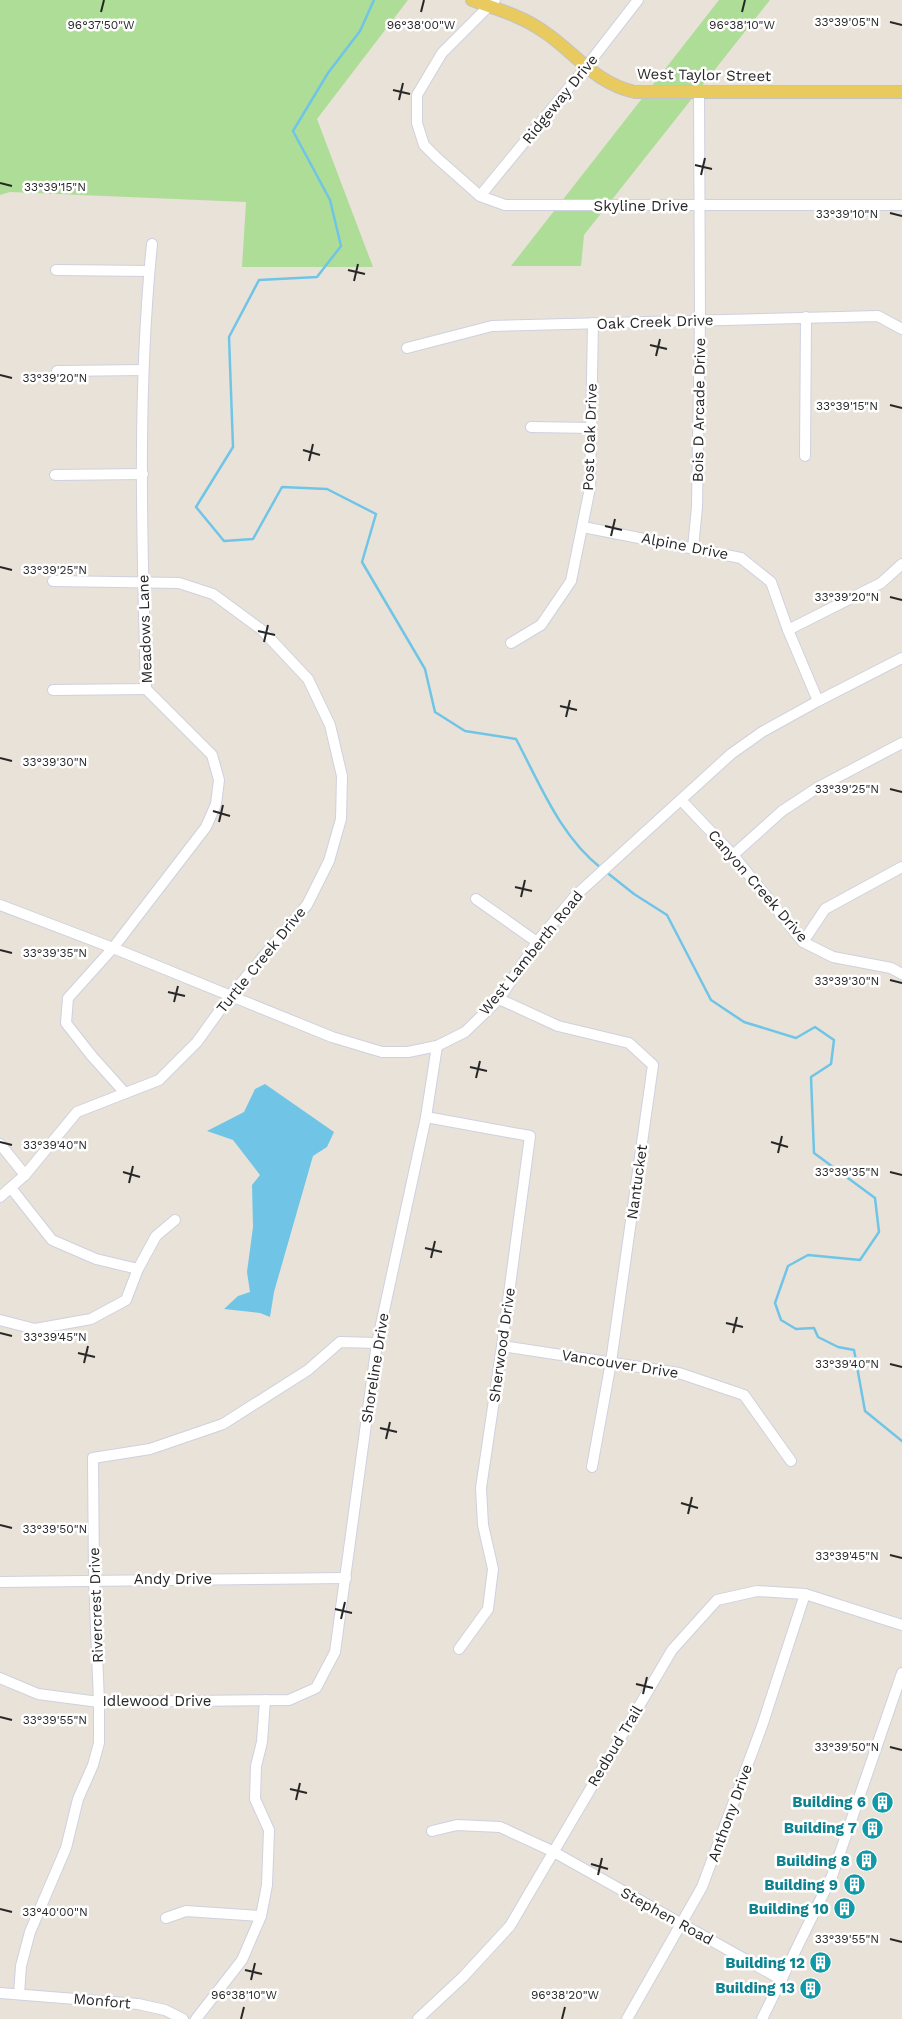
<svg xmlns="http://www.w3.org/2000/svg" width="902" height="2019" font-family="'Work Sans',sans-serif">
	<style>
		.green { fill: #aedd97 }
		.water { fill: #70c5e7 }
		.lines { fill: none; stroke-linecap: round; stroke-linejoin: round }
		.stream { stroke: #70c5e7; stroke-width: 2.5 }
		.minor-casing { stroke: #ced1df; stroke-width: 12 }
		.major-casing { stroke: #c3c3c3; stroke-width: 14 }
		.minor { stroke: #fff; stroke-width: 10 }
		.major { stroke: #e8ca5f; stroke-width: 12 }
		.ticks { fill: none; stroke: #272727; stroke-width: 2 }
		.labels { text-anchor: middle; stroke-width: 5; stroke-linejoin: round; paint-order: stroke }
		.street-label { font-size: 15px; fill: #272727; stroke: #fff }
		.culture-label { font-size: 15px; font-weight: bold; fill: #0d838f; stroke: #fff; text-anchor: end }
		.ticks-label { font-size: 12px; text-anchor: middle; fill: #272727; stroke: #fff; stroke-width: 5; stroke-linejoin: round; paint-order: stroke }
	</style>
	<rect width="100%" height="100%" fill="#e9e2d9"/>
	<!-- green -->
	<g class="green">
		<polygon points="0,0 408,0 317,119 373,267 242,267 246,202 10,192 0,195"/>
		<polygon points="719,0 770,0 584,235 581,266 511,266"/>
	</g>
	<!-- water -->
	<polygon class="water" points="265,1084 334,1132 327,1147 313,1156 274,1292 270,1317 260,1313 224,1309 238,1296 250,1292 247,1272 253,1227 252,1185 260,1175 233,1140 207,1131 244,1112 255,1089"/>
	<g class="lines">
		<!-- stream -->
		<g class="stream">
			<path d="M 374,0 L 360,31 L 328,73 L 293,131 L 330,200 L 341,246 L 317,277 L 259,280 L 229,337 L 233,447 L 196,507 L 224,541 L 253,539 L 282,487 L 327,489 L 376,514 L 362,562 L 425,669 L 435,712 L 465,731 L 516,739 C 540,784 560,836 601,868"/>
			<polyline points="605,871 634,894 667,915 711,1000 744,1022 796,1038 815,1027 834,1040 831,1064 811,1077 814,1153 875,1198 879,1232 860,1260 808,1255 788,1266 775,1303 781,1320 796,1329 814,1328 818,1337 838,1347 854,1350 865,1411 902,1441"/>
		</g>
		<defs>
			<g id="minor">
				<polyline points="495,0 442,53 417,95 417,123 424,145 437,158 480,196 505,205 902,205"/>
				<polyline points="480,196 586,67 638,0"/>
				<polyline points="56,270 149,271"/>
				<polyline points="407,348 492,326 878,316 902,329"/>
				<polyline points="57,371 143,370"/>
				<polyline points="531,427 592,428"/>
				<polyline points="805,456 806,317"/>
				<polyline points="55,475 143,474"/>
				<polyline points="583,527 741,558 771,582 788,630 818,701"/>
				<polyline points="693,548 697,507 700,320 699,92"/>
				<polyline points="788,630 881,583 902,564"/>
				<polyline points="511,643 541,625 571,581 590,488 593,323"/>
				<polyline points="53,690 146,689"/>
				<polyline points="681,800 733,855 803,942 833,957 891,968 902,974"/>
				<polyline points="733,855 782,811 817,788 902,743"/>
				<polyline points="476,899 537,942"/>
				<polyline points="0,905 113,948 332,1037 382,1052 408,1052 437,1046 465,1032 499,999 537,942 575,896 731,754 762,732 818,701 902,658"/>
				<polyline points="803,942 825,909 902,867"/>
				<polyline points="499,999 558,1026 629,1043 653,1065 611,1362 592,1467"/>
				<path d="M 125,1093 L 91,1055 L 66,1023 L 68,998 L 113,948 L 206,827 L 216,804 L 219,780 L 212,755 L 146,689 C 142,541 137,392 152,244"/>
				<polyline points="426,1117 530,1136 502,1346 481,1488 483,1525 493,1569 488,1609 459,1649"/>
				<polyline points="0,1144 25,1175"/>
				<polyline points="11,1188 52,1240 96,1259 138,1269"/>
				<polyline points="0,1197 25,1175 77,1112 159,1080 197,1042 230,996 307,905 329,861 341,819 342,776 330,725 308,679 262,630 213,594 179,583 53,581"/>
				<polyline points="0,1320 35,1329 91,1319 126,1300 138,1269 156,1236 175,1220"/>
				<polyline points="502,1346 679,1373 744,1395 791,1461"/>
				<polyline points="0,1582 346,1578"/>
				<polyline points="0,1678 38,1694 99,1702 289,1700 316,1688 335,1652 377,1343 426,1117 437,1046"/>
				<polyline points="432,1831 457,1825 500,1827 552,1851 782,1980"/>
				<polyline points="166,1918 186,1911 261,1916"/>
				<polyline points="0,1993 138,2004 165,2010 183,2019"/>
				<polyline points="19,1994 21,1966 30,1932 66,1848 78,1799 93,1765 99,1743 99,1702 94,1579 93,1458 150,1449 223,1424 308,1370 340,1342 377,1343"/>
				<polyline points="196,2019 242,1960 261,1916 267,1885 269,1830 255,1799 256,1766 262,1742 265,1700"/>
				<polyline points="418,2019 463,1977 510,1926 672,1650 717,1600 757,1591 805,1594 902,1625"/>
				<polyline points="627,2019 702,1887 762,1726 805,1594"/>
				<polyline points="762,2019 832,1876 902,1673"/>
			</g>
			<path id="major" d="M 472,0 C 496,9 522,16 543,31 C 575,52 594,83 635,92 L 902,92"/>
		</defs>
		<!-- minor casing -->
		<use href="#minor" class="minor-casing"/>
		<!-- major casing -->
		<use href="#major" class="major-casing"/>
		<!-- minor -->
		<use href="#minor" class="minor"/>
		<!-- major -->
		<use href="#major" class="major"/>
	</g>
	<!-- ticks -->
	<path class="ticks" d="M 101,12 L 104,0M 421,12 L 424,0M 742,12 L 745,0M 890,22 L 902,25M 393,90 L 410,94M 399,100 L 403,83M 695,165 L 712,169M 701,175 L 705,158M 0,183 L 12,186M 890,213 L 902,216M 348,270 L 365,274M 354,281 L 358,264M 650,345 L 667,349M 656,356 L 660,339M 0,375 L 12,378M 890,405 L 902,408M 303,450 L 320,455M 309,461 L 313,444M 605,526 L 622,530M 611,536 L 615,519M 0,567 L 12,570M 890,597 L 902,600M 258,631 L 275,635M 264,642 L 268,625M 560,706 L 577,710M 566,717 L 570,700M 0,758 L 12,761M 890,789 L 902,792M 213,811 L 230,816M 219,822 L 223,805M 515,887 L 532,891M 521,897 L 525,880M 0,950 L 12,953M 890,980 L 902,983M 168,992 L 185,996M 174,1002 L 178,986M 470,1067 L 487,1071M 476,1078 L 480,1061M 0,1142 L 12,1145M 771,1142 L 788,1147M 778,1153 L 782,1136M 123,1172 L 140,1177M 890,1172 L 902,1175M 129,1183 L 133,1166M 425,1248 L 442,1252M 431,1258 L 435,1241M 726,1323 L 743,1327M 0,1333 L 12,1336M 733,1333 L 737,1317M 78,1353 L 95,1357M 84,1363 L 88,1346M 890,1364 L 902,1367M 380,1428 L 397,1432M 386,1439 L 390,1422M 681,1503 L 698,1508M 688,1514 L 692,1497M 0,1525 L 12,1528M 890,1555 L 902,1558M 335,1609 L 352,1613M 341,1619 L 345,1602M 636,1684 L 653,1688M 643,1694 L 647,1677M 0,1717 L 12,1720M 890,1747 L 902,1750M 290,1789 L 307,1793M 296,1800 L 300,1783M 591,1864 L 608,1869M 598,1875 L 602,1858M 0,1909 L 12,1912M 890,1939 L 902,1942M 245,1970 L 262,1974M 251,1980 L 255,1963M 241,2019 L 244,2007M 562,2019 L 565,2007"/>
	<!-- icons -->
	<defs>
		<symbol id="building-disc" viewBox="-11 -11 22 22"><circle r="9.5" fill="#0f9aa8" stroke="#fff"/><path d="M-4-6H4V6H1V3H-1V6H-4ZM-2.5-4.3h1.7v1.8h-1.7ZM.8-4.3h1.7v1.8H.8ZM-2.5-1h1.7V.8h-1.7ZM.8-1h1.7V.8H.8Z" fill="#fff"/></symbol>
	</defs>
	<g fill-rule="evenodd">
		<use href="#building-disc" x="870" y="1790" width="25" height="25"/>
		<use href="#building-disc" x="860" y="1816" width="25" height="25"/>
		<use href="#building-disc" x="854" y="1848" width="25" height="25"/>
		<use href="#building-disc" x="842" y="1872" width="25" height="25"/>
		<use href="#building-disc" x="832" y="1896" width="25" height="25"/>
		<use href="#building-disc" x="808" y="1950" width="25" height="25"/>
		<use href="#building-disc" x="798" y="1976" width="25" height="25"/>
	</g>
	<g class="labels">
		<!-- street labels -->
		<g class="street-label">
			<text transform="translate(704 75) rotate(1)" y="5">West Taylor Street</text>
			<text transform="translate(560 99) rotate(-51)" y="5">Ridgeway Drive</text>
			<text x="641" y="211">Skyline Drive</text>
			<text transform="translate(655 322) rotate(-2)" y="5">Oak Creek Drive</text>
			<text transform="translate(699 410) rotate(-89)" y="5">Bois D Arcade Drive</text>
			<text transform="translate(590 437) rotate(-88)" y="5">Post Oak Drive</text>
			<text transform="translate(685 546) rotate(11)" y="5">Alpine Drive</text>
			<text transform="translate(145 629) rotate(-92)" y="5">Meadows Lane</text>
			<text transform="translate(758 886) rotate(49)" y="5">Canyon Creek Drive</text>
			<text transform="translate(531 953) rotate(-51)" y="5">West Lamberth Road</text>
			<text transform="translate(261 960) rotate(-51)" y="5">Turtle Creek Drive</text>
			<text transform="translate(637 1182) rotate(-82)" y="5">Nantucket</text>
			<text transform="translate(502 1345) rotate(-82)" y="5">Sherwood Drive</text>
			<text transform="translate(620 1364) rotate(9)" y="5">Vancouver Drive</text>
			<text transform="translate(375 1368) rotate(-81)" y="5">Shoreline Drive</text>
			<text x="173" y="1584">Andy Drive</text>
			<text transform="translate(96 1605) rotate(-92)" y="5">Rivercrest Drive</text>
			<text x="157" y="1706">Idlewood Drive</text>
			<text transform="translate(615 1746) rotate(-59)" y="5">Redbud Trail</text>
			<text transform="translate(730 1813) rotate(-70)" y="5">Anthony Drive</text>
			<text transform="translate(667 1916) rotate(29)" y="5">Stephen Road</text>
			<text transform="translate(102 2001) rotate(5)" y="5">Monfort</text>
		</g>
		<!-- culture labels -->
		<g class="culture-label">
			<text x="866" y="1807">Building 6</text>
			<text x="857" y="1833">Building 7</text>
			<text x="850" y="1866">Building 8</text>
			<text x="838" y="1890">Building 9</text>
			<text x="829" y="1914">Building 10</text>
			<text x="805" y="1968">Building 12</text>
			<text x="795" y="1993">Building 13</text>
		</g>
	</g>
	<g class="ticks-label">
		<text x="847" y="26">33°39'05"N</text>
		<text x="101" y="29">96°37'50"W</text>
		<text x="421" y="29">96°38'00"W</text>
		<text x="742" y="29">96°38'10"W</text>
		<text x="55" y="191">33°39'15"N</text>
		<text x="847" y="218">33°39'10"N</text>
		<text x="55" y="382">33°39'20"N</text>
		<text x="847" y="410">33°39'15"N</text>
		<text x="55" y="574">33°39'25"N</text>
		<text x="847" y="601">33°39'20"N</text>
		<text x="55" y="766">33°39'30"N</text>
		<text x="847" y="793">33°39'25"N</text>
		<text x="55" y="957">33°39'35"N</text>
		<text x="847" y="985">33°39'30"N</text>
		<text x="55" y="1149">33°39'40"N</text>
		<text x="847" y="1176">33°39'35"N</text>
		<text x="55" y="1341">33°39'45"N</text>
		<text x="847" y="1368">33°39'40"N</text>
		<text x="55" y="1533">33°39'50"N</text>
		<text x="847" y="1560">33°39'45"N</text>
		<text x="55" y="1724">33°39'55"N</text>
		<text x="847" y="1751">33°39'50"N</text>
		<text x="55" y="1916">33°40'00"N</text>
		<text x="847" y="1943">33°39'55"N</text>
		<text x="244" y="1999">96°38'10"W</text>
		<text x="565" y="1999">96°38'20"W</text>
	</g>
</svg>
